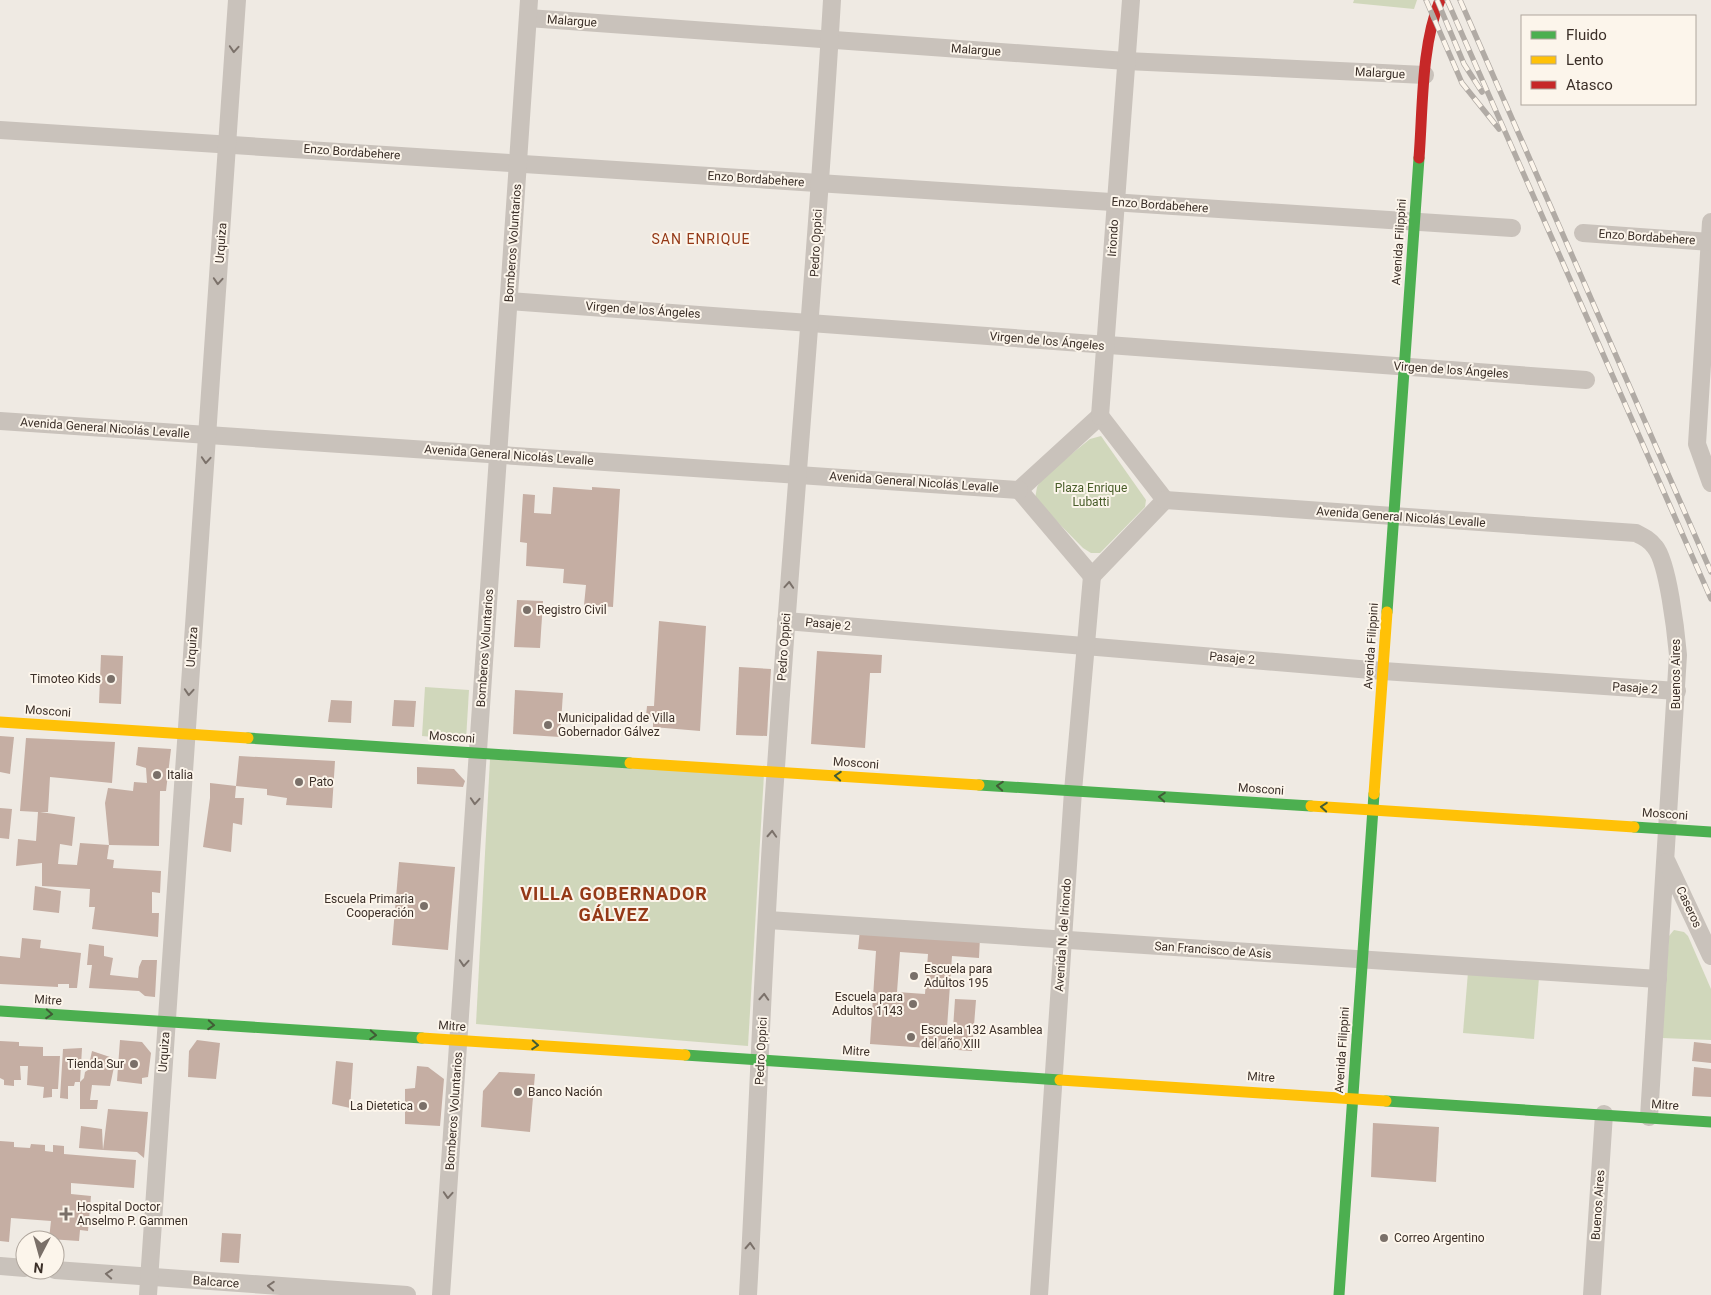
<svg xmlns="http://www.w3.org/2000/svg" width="1711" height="1295" font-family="Roboto,sans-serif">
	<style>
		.green { fill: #d0d7bb }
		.building { fill: #c5aea3; fill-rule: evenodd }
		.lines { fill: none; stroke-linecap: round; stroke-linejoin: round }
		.street { stroke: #c9c2bb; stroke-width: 18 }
		.fast { stroke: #4caf50; stroke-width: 11 }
		.slow { stroke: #ffc107; stroke-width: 11 }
		.jam { stroke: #c62828; stroke-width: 11 }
		.rail-casing { stroke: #b1aba5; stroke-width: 5.5 }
		.rail { stroke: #fcf5eb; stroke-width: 4; stroke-dasharray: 11; stroke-linecap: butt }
		.oneway { stroke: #7b716a }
		.oneway2 { stroke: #415c36 }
		.poi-dot { fill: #7a7069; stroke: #fcf5eb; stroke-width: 2 }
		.labels { text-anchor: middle; stroke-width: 4; stroke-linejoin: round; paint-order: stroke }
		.street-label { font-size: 12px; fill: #3b2f28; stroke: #fcf5eb }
		.park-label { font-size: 12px; fill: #485d29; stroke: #fcf5eb }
		.poi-label { font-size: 12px; fill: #3b2f28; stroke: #fcf5eb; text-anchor: start }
		.neighbourhood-label { font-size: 14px; letter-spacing: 1px; fill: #943917; stroke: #fcf5eb }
		.district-label { font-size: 18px; font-weight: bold; letter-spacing: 1px; fill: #943917; stroke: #fcf5eb }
	</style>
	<rect width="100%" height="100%" fill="#efeae3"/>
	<!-- green -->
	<g class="green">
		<polygon points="1354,0 1417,0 1414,9 1353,3"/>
		<polygon points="1101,436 1146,500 1145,507 1100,553 1091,553 1083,548 1035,499 1037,487 1043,477 1090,439"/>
		<polygon points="425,687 469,690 466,740 422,736"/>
		<polygon points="490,759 764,774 748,1046 476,1024"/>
		<polygon points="1674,930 1684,932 1688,936 1711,989 1711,1040 1662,1038 1669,936"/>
		<polygon points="1468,972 1539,978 1534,1039 1463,1033"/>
	</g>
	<!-- building -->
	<g class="building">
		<polygon points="553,487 592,490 592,487 620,489 613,607 584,605 586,585 563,583 564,569 526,566 527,543 520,542 523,494 535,495 534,513 551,514"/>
		<polygon points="517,600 543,601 540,648 514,647"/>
		<polygon points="659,621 706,626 700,731 653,727 653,717 646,716 647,706 654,706"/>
		<polygon points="817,651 882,655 881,673 870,673 865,748 811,744"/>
		<polygon points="101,655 123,656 121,704 99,703"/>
		<polygon points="739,667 771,669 767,736 736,735"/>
		<polygon points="515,690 563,693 560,737 513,734"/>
		<polygon points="331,700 352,701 351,723 328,722"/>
		<polygon points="394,700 416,701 414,727 392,726"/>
		<polygon points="0,736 14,737 10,774 0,772"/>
		<polygon points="26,738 115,742 112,783 50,777 48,812 40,812 75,817 72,846 60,844 58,864 77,865 80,843 109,845 105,803 108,788 133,791 134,782 147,783 146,768 136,765 138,747 171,749 166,791 160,791 159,846 109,845 107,859 114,860 113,868 161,871 160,893 152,892 152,913 159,913 158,937 92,929 95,907 89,907 90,889 42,886 42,863 16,866 18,839 36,841 38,812 20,811"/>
		<polygon points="239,756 335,761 332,808 286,805 287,798 267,795 267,789 236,786"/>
		<polygon points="417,767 454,769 465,781 463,787 417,784"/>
		<polygon points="210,783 236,786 235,798 244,798 242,825 233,823 231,852 203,847 210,798"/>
		<polygon points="0,808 12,809 9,839 0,838"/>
		<polygon points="399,862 455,867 448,950 392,945"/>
		<polygon points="35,886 61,891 59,913 33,910"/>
		<path d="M 860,929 L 980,937 L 979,958 L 952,956 L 947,1028 L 953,1029 L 955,999 L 976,1000 L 972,1051 L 870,1044 L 876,951 L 858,949 ZM 900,952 L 928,954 L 925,994 L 897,992 Z"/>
		<polygon points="22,938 41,940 40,948 81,953 77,988 69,988 69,984 58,984 58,987 0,984 0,956 20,958"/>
		<polygon points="89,944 104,946 104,956 113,958 110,975 138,978 139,967 142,960 157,960 155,997 145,996 139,991 89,988 92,965 87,965"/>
		<polygon points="120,1040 142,1042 151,1053 148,1077 142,1078 142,1084 117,1081"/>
		<polygon points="197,1040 220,1043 216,1079 188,1077 189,1051"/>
		<polygon points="0,1041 19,1042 19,1046 43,1047 43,1056 60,1056 58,1089 52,1089 52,1097 43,1098 44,1087 27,1085 28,1066 20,1066 21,1080 14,1080 14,1086 4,1085 4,1080 0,1078"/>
		<polygon points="1694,1042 1711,1044 1711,1063 1692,1061"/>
		<polygon points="82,1048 80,1082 84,1078 85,1072 88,1070 92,1051 113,1058 108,1065 114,1067 110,1086 92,1085 90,1100 98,1100 97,1109 80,1109 80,1082 75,1082 74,1086 68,1086 68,1099 60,1098 63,1049"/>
		<polygon points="336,1061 353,1063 350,1108 332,1104"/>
		<polygon points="417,1066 428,1067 444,1079 440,1126 405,1124 405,1089 415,1088"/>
		<polygon points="1694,1067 1711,1069 1711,1097 1692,1096"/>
		<polygon points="499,1072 535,1074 530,1132 481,1127 483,1091"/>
		<polygon points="108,1109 148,1112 144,1158 137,1152 103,1150"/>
		<polygon points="1373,1123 1439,1127 1436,1182 1371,1177"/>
		<polygon points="81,1126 102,1129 103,1150 79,1148"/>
		<polygon points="0,1141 14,1142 14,1147 30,1148 31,1144 45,1145 45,1151 53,1152 53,1145 64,1146 64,1154 136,1160 134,1188 71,1183 71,1194 91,1196 88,1231 80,1230 79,1241 49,1239 51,1221 11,1218 9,1242 0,1241"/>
		<polygon points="222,1233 241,1234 239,1263 220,1262"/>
	</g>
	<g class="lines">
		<!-- street -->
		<g class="street">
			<polyline points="528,18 1126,61 1425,75"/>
			<polyline points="0,130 1512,228"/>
			<polyline points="1711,222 1697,444 1711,483"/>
			<polyline points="1583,233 1711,242"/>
			<polyline points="509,301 1586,380"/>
			<polygon points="1100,416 1165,500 1092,576 1019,490"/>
			<polyline points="1100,416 1131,0"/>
			<polyline points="0,421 1019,490"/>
			<path d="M 1165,500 L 1636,533 C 1644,537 1650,540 1655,547 C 1668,562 1676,633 1678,655 L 1649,1117"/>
			<polyline points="786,621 1383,671 1677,691"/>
			<polyline points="1667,862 1711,956"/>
			<polyline points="768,920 1658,979"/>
			<polyline points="0,1266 25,1268"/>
			<polyline points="55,1270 407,1295"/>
			<polyline points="148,1295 237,0"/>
			<polyline points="441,1295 529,0"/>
			<path d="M 748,1295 C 758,1119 763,943 776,767 C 793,512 817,256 832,0"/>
			<polyline points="1039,1295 1073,791 1092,576"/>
			<polyline points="1592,1295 1604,1114"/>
		</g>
		<!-- fast -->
		<g class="fast">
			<polyline points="1387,612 1419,158"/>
			<polyline points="248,738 630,763"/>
			<polyline points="979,785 1311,806"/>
			<polyline points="1634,827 1711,832"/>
			<polyline points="0,1011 422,1038"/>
			<polyline points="685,1055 1060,1080"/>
			<polyline points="1386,1101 1711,1122"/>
			<polyline points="1339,1295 1374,794"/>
		</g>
		<!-- slow -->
		<g class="slow">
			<polyline points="0,722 248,738"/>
			<polyline points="630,763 979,785"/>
			<polyline points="1374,794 1387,612"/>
			<polyline points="1311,806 1634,827"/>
			<polyline points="422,1038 685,1055"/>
			<polyline points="1060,1080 1386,1101"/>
		</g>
		<!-- jam -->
		<path class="jam" d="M 1419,158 C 1423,108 1421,46 1440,0"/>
		<defs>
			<g id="rail">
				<polyline points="1426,0 1462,83 1499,129"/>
				<polyline points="1437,0 1464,64 1482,92"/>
				<polyline points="1447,0 1711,599"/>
				<polyline points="1460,0 1711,572"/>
			</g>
		</defs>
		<!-- rail casing -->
		<use href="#rail" class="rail-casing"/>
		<!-- rail -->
		<use href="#rail" class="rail"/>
	</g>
	<!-- one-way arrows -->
	<defs><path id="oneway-chevron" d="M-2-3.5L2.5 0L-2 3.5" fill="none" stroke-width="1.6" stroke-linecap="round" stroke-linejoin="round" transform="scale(1.25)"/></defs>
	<g class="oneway">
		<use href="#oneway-chevron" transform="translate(234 49) rotate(94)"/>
		<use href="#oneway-chevron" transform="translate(218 281) rotate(94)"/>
		<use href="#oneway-chevron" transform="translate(206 460) rotate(94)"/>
		<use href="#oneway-chevron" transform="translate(789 585) rotate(-86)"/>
		<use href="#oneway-chevron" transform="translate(189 692) rotate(94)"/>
		<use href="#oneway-chevron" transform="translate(475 801) rotate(94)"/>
		<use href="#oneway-chevron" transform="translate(772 834) rotate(-87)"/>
		<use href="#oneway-chevron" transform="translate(464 963) rotate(94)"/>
		<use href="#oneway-chevron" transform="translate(764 997) rotate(-87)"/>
		<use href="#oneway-chevron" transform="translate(448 1195) rotate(94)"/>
		<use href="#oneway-chevron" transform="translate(750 1246) rotate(-87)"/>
		<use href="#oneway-chevron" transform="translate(109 1274) rotate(-176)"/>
		<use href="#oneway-chevron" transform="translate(271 1286) rotate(-176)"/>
	</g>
	<g class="oneway2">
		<use href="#oneway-chevron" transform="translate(838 776) rotate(-176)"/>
		<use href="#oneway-chevron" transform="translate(1000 786) rotate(-176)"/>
		<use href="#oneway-chevron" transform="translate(1162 797) rotate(-176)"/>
		<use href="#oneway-chevron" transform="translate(1324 807) rotate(-176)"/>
		<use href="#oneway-chevron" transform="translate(49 1014) rotate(4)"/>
		<use href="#oneway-chevron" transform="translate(211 1025) rotate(4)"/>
		<use href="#oneway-chevron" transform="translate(373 1035) rotate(4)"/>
		<use href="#oneway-chevron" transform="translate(535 1045) rotate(4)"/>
	</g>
	<!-- markers -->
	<g class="poi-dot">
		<circle cx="527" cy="610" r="5"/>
		<circle cx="111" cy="679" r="5"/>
		<circle cx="548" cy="725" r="5"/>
		<circle cx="157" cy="775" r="5"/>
		<circle cx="299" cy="782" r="5"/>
		<circle cx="424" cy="906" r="5"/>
		<circle cx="914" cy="976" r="5"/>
		<circle cx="913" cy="1004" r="5"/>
		<circle cx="911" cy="1037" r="5"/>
		<circle cx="134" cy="1064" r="5"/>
		<circle cx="518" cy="1092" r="5"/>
		<circle cx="423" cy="1106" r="5"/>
		<path d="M63.5 1206.5h5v5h5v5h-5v5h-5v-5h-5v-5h5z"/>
		<circle cx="1384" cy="1238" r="5"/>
	</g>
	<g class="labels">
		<!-- street labels -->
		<g class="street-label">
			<text transform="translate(572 21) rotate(4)" y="4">Malargue</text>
			<text transform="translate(976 50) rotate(4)" y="4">Malargue</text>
			<text transform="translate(1380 73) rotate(3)" y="4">Malargue</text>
			<text transform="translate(352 152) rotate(4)" y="4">Enzo Bordabehere</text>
			<text transform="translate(756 179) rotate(4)" y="4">Enzo Bordabehere</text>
			<text transform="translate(1160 205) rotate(4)" y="4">Enzo Bordabehere</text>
			<text transform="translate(1647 237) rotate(4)" y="4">Enzo Bordabehere</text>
			<text transform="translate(1113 238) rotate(-86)" y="4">Iriondo</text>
			<text transform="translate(1399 242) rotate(-86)" y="4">Avenida Filippini</text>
			<text transform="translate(221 243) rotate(-86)" y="4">Urquiza</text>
			<text transform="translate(513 243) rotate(-86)" y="4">Bomberos Voluntarios</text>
			<text transform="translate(816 243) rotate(-87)" y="4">Pedro Oppici</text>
			<text transform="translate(643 310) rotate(4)" y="4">Virgen de los Ángeles</text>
			<text transform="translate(1047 341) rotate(5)" y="4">Virgen de los Ángeles</text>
			<text transform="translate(1451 370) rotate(4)" y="4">Virgen de los Ángeles</text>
			<text transform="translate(105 428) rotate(4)" y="4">Avenida General Nicolás Levalle</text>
			<text transform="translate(509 455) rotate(4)" y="4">Avenida General Nicolás Levalle</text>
			<text transform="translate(914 482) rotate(4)" y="4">Avenida General Nicolás Levalle</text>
			<text transform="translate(1401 517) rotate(4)" y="4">Avenida General Nicolás Levalle</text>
			<text transform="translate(828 624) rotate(5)" y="4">Pasaje 2</text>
			<text transform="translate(1371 646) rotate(-86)" y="4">Avenida Filippini</text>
			<text transform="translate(192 647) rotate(-86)" y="4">Urquiza</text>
			<text transform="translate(784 647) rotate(-86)" y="4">Pedro Oppici</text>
			<text transform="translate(485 648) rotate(-86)" y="4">Bomberos Voluntarios</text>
			<text transform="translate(1232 658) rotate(5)" y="4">Pasaje 2</text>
			<text transform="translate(1676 674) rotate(-90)" y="4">Buenos Aires</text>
			<text transform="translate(1635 688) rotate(4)" y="4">Pasaje 2</text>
			<text transform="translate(48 711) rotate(4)" y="4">Mosconi</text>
			<text transform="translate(452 737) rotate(4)" y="4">Mosconi</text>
			<text transform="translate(856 763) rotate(4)" y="4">Mosconi</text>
			<text transform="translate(1261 789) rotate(4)" y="4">Mosconi</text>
			<text transform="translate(1665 814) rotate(4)" y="4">Mosconi</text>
			<text transform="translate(1689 907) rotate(65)" y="4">Caseros</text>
			<text transform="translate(1063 935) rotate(-86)" y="4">Avenida N. de Iriondo</text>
			<text transform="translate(1213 950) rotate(4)" y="4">San Francisco de Asis</text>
			<text transform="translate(48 1000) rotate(4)" y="4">Mitre</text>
			<text transform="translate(452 1026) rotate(4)" y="4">Mitre</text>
			<text transform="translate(1342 1050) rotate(-86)" y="4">Avenida Filippini</text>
			<text transform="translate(761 1051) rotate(-87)" y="4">Pedro Oppici</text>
			<text transform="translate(856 1051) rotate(4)" y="4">Mitre</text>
			<text transform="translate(164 1052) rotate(-86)" y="4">Urquiza</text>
			<text transform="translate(1261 1077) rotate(4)" y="4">Mitre</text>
			<text transform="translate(1665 1105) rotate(4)" y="4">Mitre</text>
			<text transform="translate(454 1111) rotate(-86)" y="4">Bomberos Voluntarios</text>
			<text transform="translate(1598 1205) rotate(-86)" y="4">Buenos Aires</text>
			<text transform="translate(216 1282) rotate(4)" y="4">Balcarce</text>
		</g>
		<!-- park labels -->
		<g class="park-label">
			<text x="1091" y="492">Plaza Enrique<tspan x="1091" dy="14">Lubatti</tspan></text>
		</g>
		<!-- poi labels -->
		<g class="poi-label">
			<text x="537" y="614">Registro Civil</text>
			<text x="101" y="683" text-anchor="end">Timoteo Kids</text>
			<text x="558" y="722">Municipalidad de Villa<tspan x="558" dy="14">Gobernador Gálvez</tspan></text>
			<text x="167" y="779">Italia</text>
			<text x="309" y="786">Pato</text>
			<text x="414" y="903" text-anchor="end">Escuela Primaria<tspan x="414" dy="14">Cooperación</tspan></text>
			<text x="924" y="973">Escuela para<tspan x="924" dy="14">Adultos 195</tspan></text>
			<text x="903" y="1001" text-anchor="end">Escuela para<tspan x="903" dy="14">Adultos 1143</tspan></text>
			<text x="921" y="1034">Escuela 132 Asamblea<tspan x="921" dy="14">del año XIII</tspan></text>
			<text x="124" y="1068" text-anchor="end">Tienda Sur</text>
			<text x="528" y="1096">Banco Nación</text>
			<text x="413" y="1110" text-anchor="end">La Dietetica</text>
			<text x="77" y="1211">Hospital Doctor<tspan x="77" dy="14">Anselmo P. Gammen</tspan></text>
			<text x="1394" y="1242">Correo Argentino</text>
		</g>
		<!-- neighbourhood labels -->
		<g class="neighbourhood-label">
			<text x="701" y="244">SAN ENRIQUE</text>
		</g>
		<!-- district labels -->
		<g class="district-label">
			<text x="614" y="900">VILLA GOBERNADOR<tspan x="614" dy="21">GÁLVEZ</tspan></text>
		</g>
	</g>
	<!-- legend -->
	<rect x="1521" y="15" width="175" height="90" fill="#fcf5eb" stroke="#afa69d"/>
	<rect x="1531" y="31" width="25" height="8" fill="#4caf50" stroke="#afa69d"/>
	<text x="1566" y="40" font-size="15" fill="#3b2f28">Fluido</text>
	<rect x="1531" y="56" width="25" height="8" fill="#ffc107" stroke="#afa69d"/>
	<text x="1566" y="65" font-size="15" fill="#3b2f28">Lento</text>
	<rect x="1531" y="81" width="25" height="8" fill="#c62828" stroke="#afa69d"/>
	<text x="1566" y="90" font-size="15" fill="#3b2f28">Atasco</text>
	<!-- north arrow -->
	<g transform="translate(40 1255) rotate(186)"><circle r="24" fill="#fcf5eb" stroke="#afa69d"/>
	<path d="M0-4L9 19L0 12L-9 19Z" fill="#7a7069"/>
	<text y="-8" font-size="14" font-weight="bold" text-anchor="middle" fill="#3b2f28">N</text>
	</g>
</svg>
